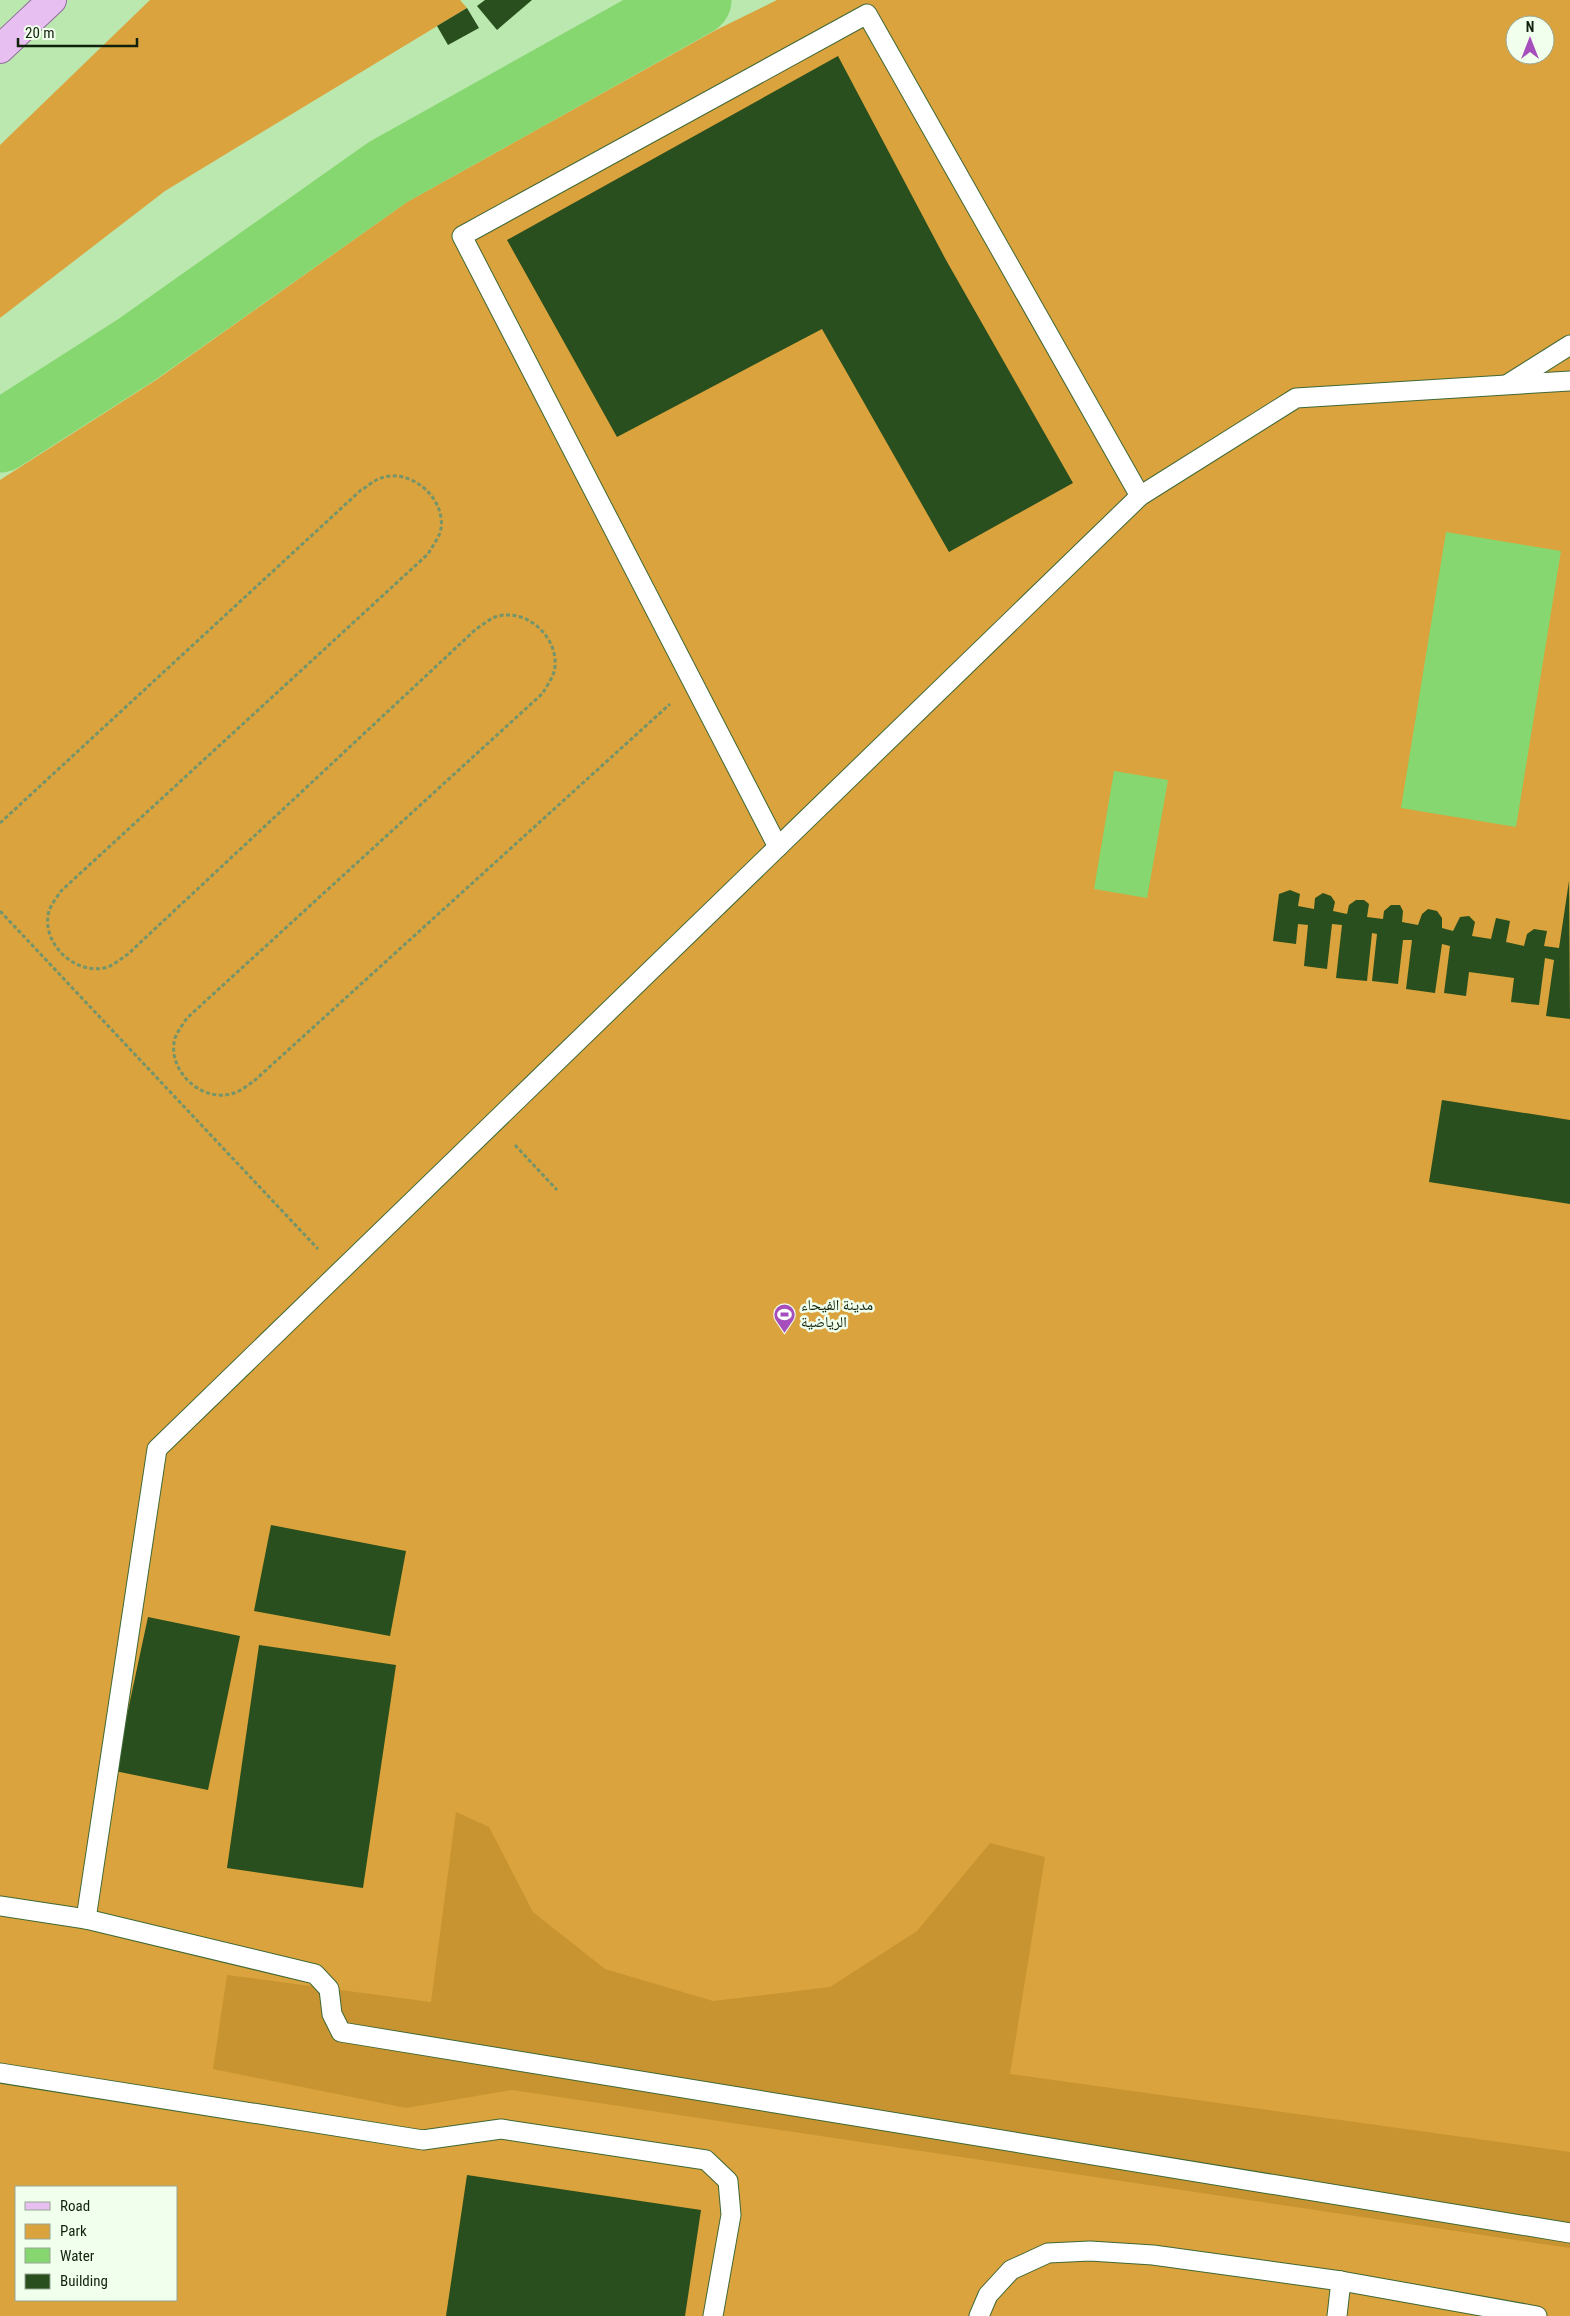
<svg xmlns="http://www.w3.org/2000/svg" width="1570" height="2316" font-family="'Roboto Condensed','Noto Naskh Arabic',sans-serif">
	<style>
		.green { fill: #daa33d; fill-rule: evenodd }
		.forest { fill: #c89431 }
		.water { fill: #86d770 }
		.lines { fill: none; stroke-linecap: round; stroke-linejoin: round }
		.river { stroke: #86d770; stroke-width: 71 }
		.building { fill: #284f1d }
		.lane-casing { stroke: #406835; stroke-width: 21 }
		.primary-casing { stroke: #916d9b; stroke-width: 30 }
		.path { stroke: #74956b; stroke-width: 3; stroke-dasharray: 4 2.5; stroke-linecap: butt }
		.lane { stroke: #fff; stroke-width: 19 }
		.primary { stroke: #e7c0f1; stroke-width: 28 }
		.labels { text-anchor: middle; stroke-width: 5; stroke-linejoin: round; paint-order: stroke }
		.poi-label { font-size: 15px; fill: #10210c; stroke: #f1ffed; text-anchor: start }
	</style>
	<rect width="100%" height="100%" fill="#bbe8af"/>
	<!-- green -->
	<g class="green">
		<polygon points="150,0 460,0 467,8 165,191 0,318 0,145"/>
		<path d="M 777,0 L 1570,0 L 1570,2316 L 0,2316 L 0,480 L 156,380 L 407,202 L 716,30 ZM 1515,25 L 1545,25 L 1545,55 L 1515,55 ZM 16,2187 L 176,2187 L 176,2300 L 16,2300 Z"/>
	</g>
	<!-- forest -->
	<polygon class="forest" points="456,1812 489,1827 533,1912 605,1969 713,2001 830,1987 917,1931 990,1843 1045,1857 1010,2074 1570,2152 1570,2248 512,2090 406,2108 213,2069 227,1975 431,2002"/>
	<!-- water -->
	<g class="water">
		<polygon points="1446,532 1561,551 1516,827 1401,808"/>
		<polygon points="1114,771 1168,780 1147,898 1094,889"/>
	</g>
	<g class="lines">
		<!-- river -->
		<polyline class="river" points="0,437 136,350 388,172 696,0"/>
	</g>
	<!-- building -->
	<g class="building">
		<polygon points="485,0 532,0 497,30 477,6"/>
		<polygon points="467,8 479,28 448,45 437,26"/>
		<polygon points="838,56 946,260 1073,483 949,552 822,329 617,437 507,240"/>
		<polygon points="1569,881 1570,1019 1546,1016 1554,960 1545,958 1539,1005 1511,1002 1514,978 1469,972 1466,996 1444,993 1450,946 1442,944 1435,993 1406,989 1412,940 1403,940 1398,984 1372,981 1377,934 1372,933 1367,981 1336,978 1342,925 1332,924 1327,969 1304,966 1308,925 1298,924 1296,944 1273,941 1279,894 1290,890 1300,894 1298,906 1314,909 1315,898 1323,893 1331,896 1335,902 1333,911 1347,914 1349,905 1356,900 1364,900 1369,904 1367,917 1383,919 1384,911 1391,905 1400,905 1403,911 1402,922 1418,925 1422,914 1428,909 1437,911 1442,918 1442,928 1453,931 1460,917 1469,916 1475,922 1472,936 1491,939 1496,918 1510,921 1506,942 1524,946 1527,934 1534,929 1547,931 1544,946 1559,948"/>
		<polygon points="1442,1100 1570,1120 1570,1204 1429,1182"/>
		<polygon points="271,1525 406,1551 390,1636 254,1611"/>
		<polygon points="148,1617 240,1636 208,1790 115,1771"/>
		<polygon points="259,1645 396,1665 363,1888 227,1868"/>
		<polygon points="467,2175 701,2210 685,2316 446,2316"/>
	</g>
	<g class="lines">
		<defs>
			<g id="lane">
				<polyline points="1508,384 1570,345"/>
				<polyline points="778,847 462,236 867,14 1140,496"/>
				<polyline points="0,1906 86,1919 315,1974 329,1989 332,2014 341,2032 1570,2233"/>
				<polyline points="86,1919 157,1449 1140,496 1296,398 1570,381"/>
				<polyline points="0,2073 423,2140 501,2129 706,2160 728,2181 731,2215 713,2316"/>
				<polyline points="979,2316 988,2295 1011,2270 1048,2253 1090,2251 1153,2255 1341,2281"/>
				<polyline points="1337,2316 1341,2281 1537,2316"/>
			</g>
			<polyline id="primary" points="0,49 52,0"/>
		</defs>
		<!-- lane casing -->
		<use href="#lane" class="lane-casing"/>
		<!-- primary casing -->
		<use href="#primary" class="primary-casing"/>
		<!-- path -->
		<g class="path">
			<path d="M 0,823 L 361,490 C 367,487 374,480 381,478 C 412,467 449,501 440,533 C 437,540 432,547 428,554 L 61,891 C 57,897 51,905 49,911 C 40,944 77,977 108,967 C 115,964 122,958 128,954 L 475,630 C 481,626 488,620 495,617 C 527,606 562,640 554,672 C 552,679 546,687 543,693 L 187,1018 C 183,1024 178,1031 175,1038 C 166,1071 203,1104 234,1093 C 241,1091 248,1085 254,1081 L 670,704"/>
			<polyline points="0,911 318,1249"/>
			<polyline points="515,1145 557,1190"/>
		</g>
		<!-- lane -->
		<use href="#lane" class="lane"/>
		<!-- primary -->
		<use href="#primary" class="primary"/>
	</g>
	<!-- icons -->
	<defs>
		<symbol id="stadium-pin" viewBox="-11 -11 22 30"><path d="M0 17L-7.5 6A9.5 9.5 0 1 1 7.5 6Z" fill="#a64fbc" stroke="#f1ffed"/><path d="M0-5a6.5 5 0 1 0 0 10a6.5 5 0 1 0 0-10ZM-3.5-1.8h7v3.6h-7Z" fill="#fff"/></symbol>
	</defs>
	<g fill-rule="evenodd">
		<use href="#stadium-pin" x="772" y="1302" width="25" height="34"/>
	</g>
	<g class="labels">
		<!-- poi labels -->
		<g class="poi-label">
			<text x="801" y="1310">مدينة الفيحاء<tspan x="801" dy="17">الرياضية</tspan></text>
		</g>
	</g>
	<!-- legend -->
	<rect x="15" y="2186" width="162" height="115" fill="#f1ffed" stroke="#97a693"/>
	<rect x="25" y="2202" width="25" height="8" fill="#e7c0f1" stroke="#97a693"/>
	<text x="60" y="2211" font-size="15" fill="#10210c">Road</text>
	<rect x="25" y="2224" width="25" height="15" fill="#daa33d" stroke="#97a693"/>
	<text x="60" y="2236" font-size="15" fill="#10210c">Park</text>
	<rect x="25" y="2248" width="25" height="15" fill="#86d770" stroke="#97a693"/>
	<text x="60" y="2261" font-size="15" fill="#10210c">Water</text>
	<rect x="25" y="2274" width="25" height="15" fill="#284f1d" stroke="#97a693"/>
	<text x="60" y="2286" font-size="15" fill="#10210c">Building</text>
	<!-- north arrow -->
	<g transform="translate(1530 40)"><circle r="24" fill="#f1ffed" stroke="#97a693"/>
	<path d="M0-4L9 19L0 12L-9 19Z" fill="#a64fbc"/>
	<text y="-8" font-size="14" font-weight="bold" text-anchor="middle" fill="#10210c">N</text>
	</g>
	<!-- scale -->
	<path d="M18 38v8h119v-8" fill="none" stroke="#10210c" stroke-width="2.5"/>
	<text x="25" y="38" font-size="15" fill="#10210c" stroke="#f1ffed" stroke-width="4" paint-order="stroke">20 m</text>
</svg>
